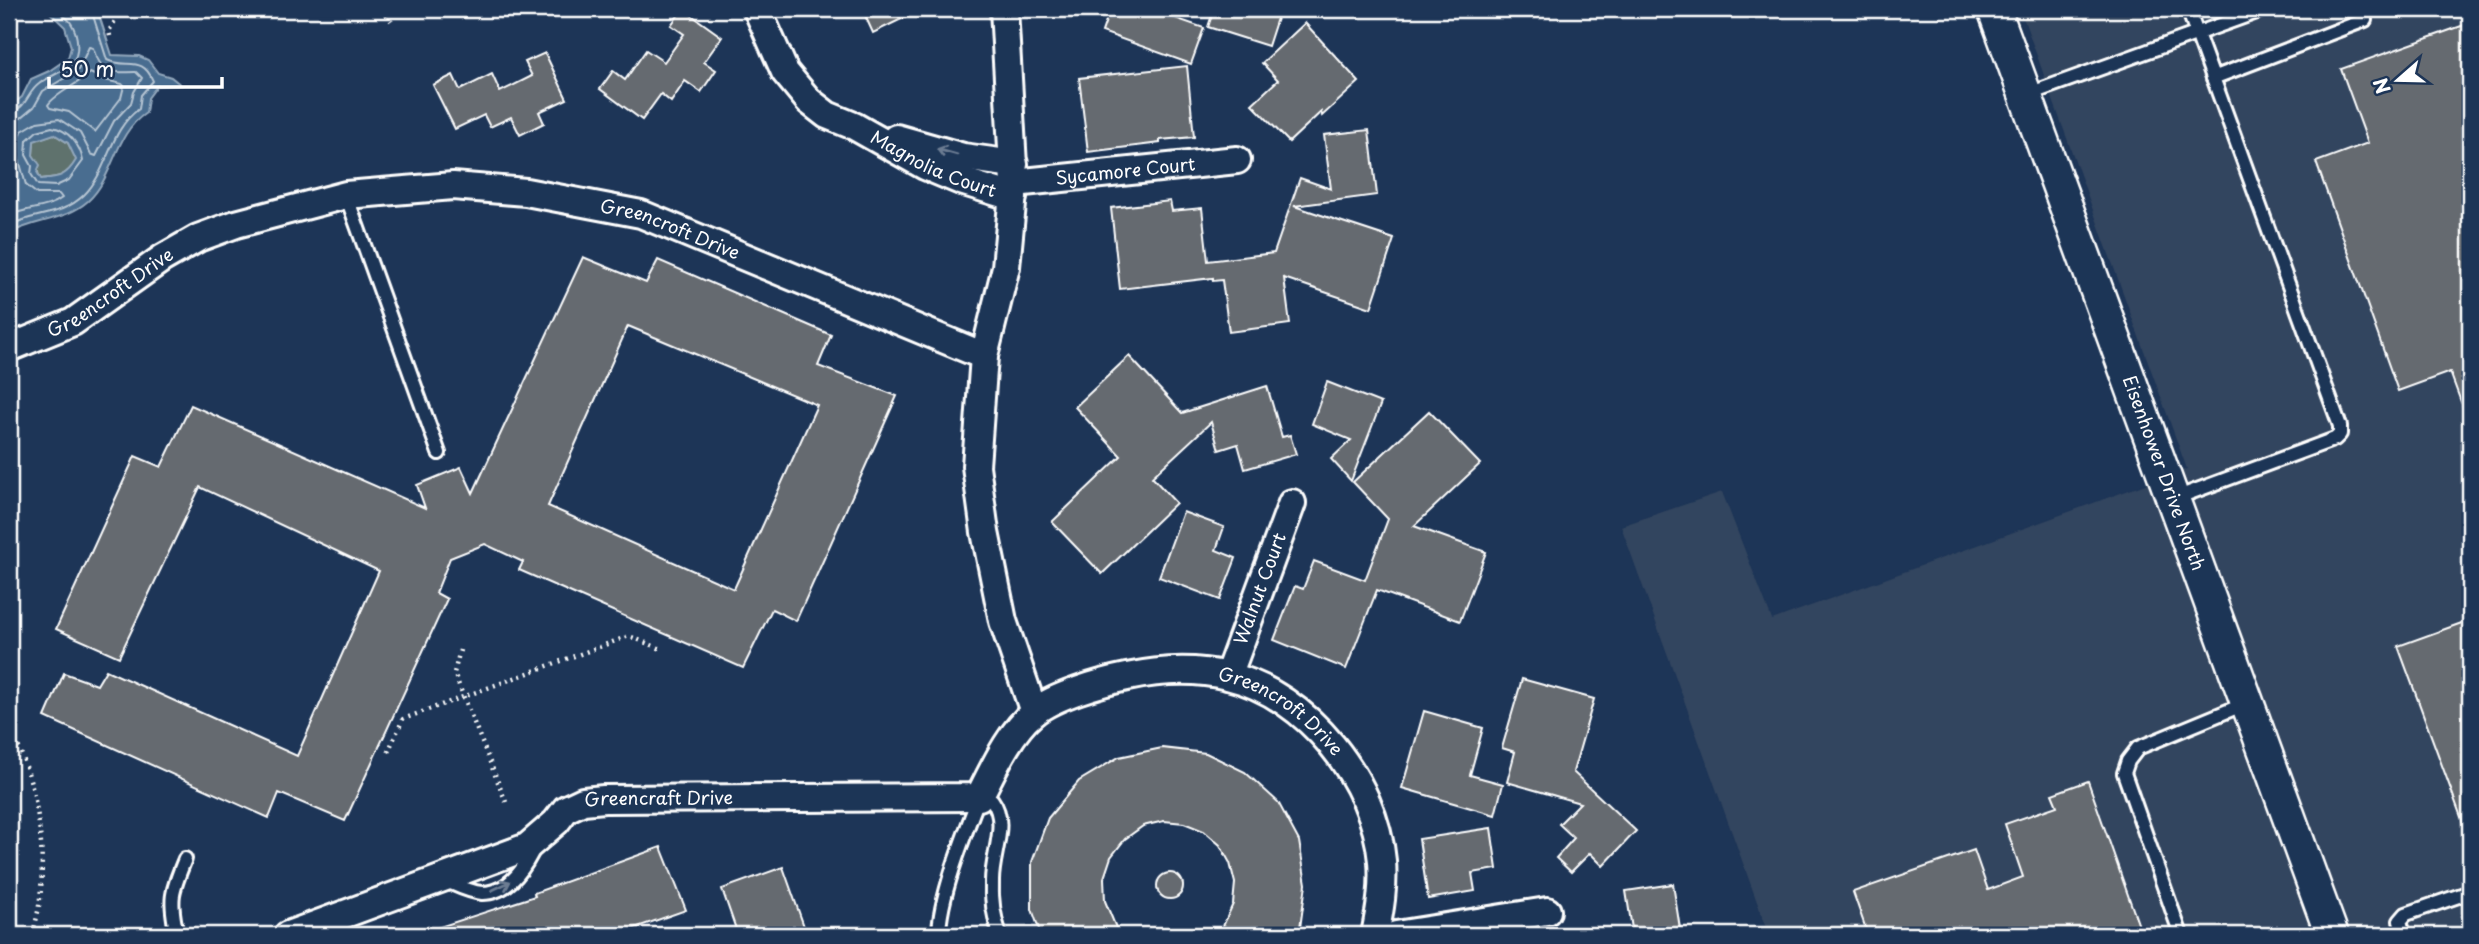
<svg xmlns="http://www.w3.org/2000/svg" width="2479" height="944" font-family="'Playpen Sans',sans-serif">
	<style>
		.built { fill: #33455e }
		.green { fill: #5f726d; stroke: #afb8b6; stroke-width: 2 }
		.water { fill: #496d90; stroke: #92a7bc; stroke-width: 2; fill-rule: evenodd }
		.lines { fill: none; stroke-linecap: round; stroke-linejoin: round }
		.shore { stroke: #b6c5d3; stroke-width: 2 }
		.building { fill: #656a70; stroke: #fff; stroke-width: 2; fill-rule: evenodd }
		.service-casing { stroke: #fff; stroke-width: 18 }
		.minor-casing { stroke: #fff; stroke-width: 32 }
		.tertiary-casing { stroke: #fff; stroke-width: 37 }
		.path { stroke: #fff; stroke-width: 4.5; stroke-dasharray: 2 5; stroke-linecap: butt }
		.service { stroke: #1d3557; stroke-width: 12 }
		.minor { stroke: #1d3557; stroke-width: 26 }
		.tertiary { stroke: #1d3557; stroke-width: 32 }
		.oneway { stroke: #6c7c92 }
		.labels { text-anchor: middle; stroke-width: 5; stroke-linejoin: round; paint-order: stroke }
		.street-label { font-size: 18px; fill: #fff; stroke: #1d3557 }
	</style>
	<rect width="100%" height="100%" fill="#1d3557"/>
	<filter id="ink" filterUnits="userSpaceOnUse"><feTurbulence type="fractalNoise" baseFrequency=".0143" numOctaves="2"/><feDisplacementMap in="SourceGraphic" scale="14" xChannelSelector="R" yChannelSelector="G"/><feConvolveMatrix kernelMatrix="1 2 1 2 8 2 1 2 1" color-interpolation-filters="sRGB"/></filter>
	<g filter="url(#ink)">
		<!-- built -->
		<polygon class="built" points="2020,9 2470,9 2470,935 1769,935 1621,526 1722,492 1772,620 2187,469"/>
		<!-- green -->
		<path class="green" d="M 54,134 L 68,143 L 77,160 C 66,177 59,177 40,179 L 33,155 L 34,140 Z"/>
		<!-- water -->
		<path class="water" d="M 46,9 L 97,9 L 112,55 L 139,56 L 148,60 L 158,73 L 171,77 L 181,85 L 157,86 L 148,98 L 146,113 C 114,134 115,176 88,201 C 64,222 34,219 9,234 L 9,107 L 22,97 L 31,79 L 49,71 L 68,58 L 71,47 L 65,27 ZM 54,134 L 68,143 L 76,160 C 66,177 59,177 41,179 L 37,172 L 40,165 L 33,155 L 34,141 Z"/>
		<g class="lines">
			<!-- shore -->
			<g class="shore">
				<path d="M 90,73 L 105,80 L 122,84 L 124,86 L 121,98 L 95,132 L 69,112 L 50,108 L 48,105 C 53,95 80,83 90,73 Z"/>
				<path d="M 9,112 C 27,110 27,92 39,84 C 49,76 62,73 71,64 C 81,54 78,34 71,23 C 68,18 60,13 55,9"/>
				<path d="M 9,121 L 21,118 L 34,107 L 43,91 L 78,70 L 89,47 L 93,48 C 101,74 112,73 136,72 L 142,78 L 134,92 L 131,103 L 114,121 L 96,156 L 91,154 L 80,133 L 59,119 L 37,122 L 22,131 L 19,140 L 18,156 L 26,185 L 37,194 L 59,194 L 62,198 C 47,210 25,207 9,216"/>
				<path d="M 52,127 C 69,130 80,145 83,161 L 69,180 L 56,186 L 38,185 L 31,174 L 32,166 L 26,155 L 27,140 L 37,131 Z"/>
				<path d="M 9,226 C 33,212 60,218 84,195 C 109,170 109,130 139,109 L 141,95 L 153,81 C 143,55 127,69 107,60 L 91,9"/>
			</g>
		</g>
		<!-- building -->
		<g class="building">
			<polygon points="683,9 722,37 704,62 716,70 701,92 685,81 671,102 661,94 642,120 600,89 613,71 625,80 646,50 664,62 684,34 671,25"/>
			<polygon points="862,9 922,9 873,33"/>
			<polygon points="1110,9 1175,9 1172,17 1204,28 1191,64 1102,32"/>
			<polygon points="1214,9 1280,9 1268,46 1208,27"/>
			<polygon points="1305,23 1359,82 1322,116 1321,112 1289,142 1252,104 1278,80 1262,63"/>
			<polygon points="2470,23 2470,421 2468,421 2450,372 2398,391 2316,162 2368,143 2341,69"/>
			<polygon points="545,53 567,99 539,112 544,123 520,135 511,117 490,127 484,115 455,129 433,85 453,75 460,90 492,74 500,92 532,76 525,62"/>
			<polygon points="1187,66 1194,137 1160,140 1160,143 1088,152 1079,78"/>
			<polygon points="1369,130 1377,195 1294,206 1394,239 1371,308 1284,278 1290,324 1229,332 1222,280 1213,281 1213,278 1120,289 1111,208 1170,201 1172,211 1202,208 1208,261 1274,253 1300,178 1331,189 1324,135"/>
			<path d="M 583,257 L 646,283 L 658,260 L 822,331 L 831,335 L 818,366 L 897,396 L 796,621 L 772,609 L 743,668 L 519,570 L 523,562 L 485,544 L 450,558 L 436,593 L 447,599 L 345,821 L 279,793 L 269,818 L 45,717 L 64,673 L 97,685 L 106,670 L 297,756 L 379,571 L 200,487 L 119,657 L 56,629 L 135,456 L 161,467 L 191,405 L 425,508 L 417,485 L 461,467 L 473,493 ZM 628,326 L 817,405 L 734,589 L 548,506 Z"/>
			<polygon points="1129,356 1182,413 1267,386 1282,437 1290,435 1296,454 1245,469 1238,444 1219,450 1211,422 1152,477 1176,503 1102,574 1052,522 1121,456 1075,407"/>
			<polygon points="1327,382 1381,403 1351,481 1331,459 1351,440 1312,424"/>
			<polygon points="1429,411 1480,464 1414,526 1486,552 1460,621 1377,590 1346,669 1274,640 1295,586 1303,589 1314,561 1365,580 1388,519 1353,482"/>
			<polygon points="1183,512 1224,527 1216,550 1236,558 1220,600 1159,577"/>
			<polygon points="2470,620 2470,836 2468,836 2398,646"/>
			<polygon points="1522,679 1594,699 1573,772 1636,831 1603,866 1590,853 1571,872 1556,858 1574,838 1559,824 1580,803 1507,782 1515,752 1502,748"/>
			<polygon points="1424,711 1483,728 1470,775 1503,784 1495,815 1402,788"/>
			<polygon points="1162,748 1206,753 1245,772 1278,802 1299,841 1306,884 1300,928 1297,935 1219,935 1233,904 1235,883 1230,863 1220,845 1204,831 1184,823 1164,821 1143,826 1125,839 1111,857 1104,878 1105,901 1119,935 1041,935 1032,909 1032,862 1048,818 1079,781 1119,757"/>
			<polygon points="2088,781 2142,935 1868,935 1853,892 1974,850 1988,890 2023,877 2005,824 2057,806 2052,794"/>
			<polygon points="1491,828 1497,869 1472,873 1475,891 1428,899 1419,839"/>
			<polygon points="661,847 686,910 615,935 422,935 421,933 535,896 534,893"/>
			<polygon points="783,867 807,935 738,935 722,889"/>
			<circle cx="1170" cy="886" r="13"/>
			<polygon points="1673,884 1681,935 1633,935 1626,891"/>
		</g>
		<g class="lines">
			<defs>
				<g id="service">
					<polyline points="2213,78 2365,20"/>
					<polyline points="2026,95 2265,9"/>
					<polyline points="346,195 439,453"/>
					<polyline points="2173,499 2335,439 2340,434 2340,426 2188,9"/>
					<path d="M 444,880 C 456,885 469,892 482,893 C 508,893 525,868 535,846"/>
					<path d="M 177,935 C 169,899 171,893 185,859"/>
					<path d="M 939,935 C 939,898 965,833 979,797 L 992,800 C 1009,823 992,853 992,881 C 991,899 994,918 1000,935"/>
					<polyline points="2181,935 2124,773 2128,761 2138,748 2247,703"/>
					<polyline points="2404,935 2400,921 2406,914 2470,892"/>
				</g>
				<g id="minor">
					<path id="s1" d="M 757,9 L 785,72 L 809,101 L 827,115 L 854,126 L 925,166 L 961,181 L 1013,197"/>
					<polyline points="1004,9 1014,183 1006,267 984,356 976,466 985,532 1003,621 1034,712"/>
					<polyline points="896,138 963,157 1014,164"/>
					<path id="s2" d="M 1014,183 L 1237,160"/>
					<path id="s3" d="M 9,348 L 73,322 L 163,258 L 198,238 L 236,224 L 346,195 L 453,186 L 526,192 L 641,214 L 984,356"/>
					<path id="s4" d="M 1228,676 L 1292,503"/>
					<path id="s5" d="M 288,935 L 527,847 L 556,822 L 566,809 L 583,801 L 604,799 L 979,797 C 993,770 1009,733 1033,713 C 1053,696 1102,682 1127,677 C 1159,670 1195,668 1228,676 C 1308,695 1375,781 1382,861 C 1384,887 1380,910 1375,935"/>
					<polyline points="1396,935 1547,911"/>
				</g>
				<g id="tertiary">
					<path id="s6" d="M 1994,9 L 2332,935"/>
				</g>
			</defs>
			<!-- service casing -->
			<use href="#service" class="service-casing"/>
			<!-- minor casing -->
			<use href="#minor" class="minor-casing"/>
			<!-- tertiary casing -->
			<use href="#tertiary" class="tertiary-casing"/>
			<!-- path -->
			<g class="path">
				<polyline points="382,9 391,21"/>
				<polyline points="110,36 109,31 122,9"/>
				<polyline points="9,254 13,257"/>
				<polyline points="460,650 454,673 506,802"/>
				<path d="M 9,728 C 40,781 52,876 32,935"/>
				<polyline points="388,752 403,719 629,636 661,649"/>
			</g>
			<!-- service -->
			<use href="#service" class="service"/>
			<!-- minor -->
			<use href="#minor" class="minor"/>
			<!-- tertiary -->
			<use href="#tertiary" class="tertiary"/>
		</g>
		<!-- one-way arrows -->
		<defs><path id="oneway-shaft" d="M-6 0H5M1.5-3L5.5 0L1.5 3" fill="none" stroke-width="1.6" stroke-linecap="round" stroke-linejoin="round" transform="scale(1.75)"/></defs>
		<g class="oneway">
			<use href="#oneway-shaft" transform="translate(947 152) rotate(-164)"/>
			<use href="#oneway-shaft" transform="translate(501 886) rotate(-25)"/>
		</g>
	</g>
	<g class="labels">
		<!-- street labels -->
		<g class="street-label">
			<text dy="6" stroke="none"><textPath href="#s1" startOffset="247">Magnolia Court</textPath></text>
			<text dy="6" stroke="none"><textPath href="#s2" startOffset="112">Sycamore Court</textPath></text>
			<text dy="6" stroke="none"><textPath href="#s3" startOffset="704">Greencroft Drive</textPath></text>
			<text dy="6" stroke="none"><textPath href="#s3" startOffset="116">Greencroft Drive</textPath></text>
			<text dy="6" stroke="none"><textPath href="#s6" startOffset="494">Eisenhower Drive North</textPath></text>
			<text dy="6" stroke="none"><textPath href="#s4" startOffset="93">Walnut Court</textPath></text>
			<text dy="6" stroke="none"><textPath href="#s5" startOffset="1092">Greencroft Drive</textPath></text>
			<text dy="6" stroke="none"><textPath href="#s5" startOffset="404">Greencraft Drive</textPath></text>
		</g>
	</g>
	<!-- margin -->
	<rect width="2479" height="944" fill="none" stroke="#1d3557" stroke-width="35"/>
	<rect x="18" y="18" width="2444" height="909" fill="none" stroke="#fff" stroke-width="2.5" filter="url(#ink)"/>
	<!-- north arrow -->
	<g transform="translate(2398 80) rotate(250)" stroke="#1d3557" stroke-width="5" paint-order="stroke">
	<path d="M0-5L12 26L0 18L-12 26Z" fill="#ffffff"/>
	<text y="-10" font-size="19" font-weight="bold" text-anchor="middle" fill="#ffffff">N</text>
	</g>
	<!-- scale -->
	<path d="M49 77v10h173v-10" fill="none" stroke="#ffffff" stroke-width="3.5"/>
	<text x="60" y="77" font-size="21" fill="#ffffff" stroke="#1d3557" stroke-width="5" paint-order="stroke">50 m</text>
</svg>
